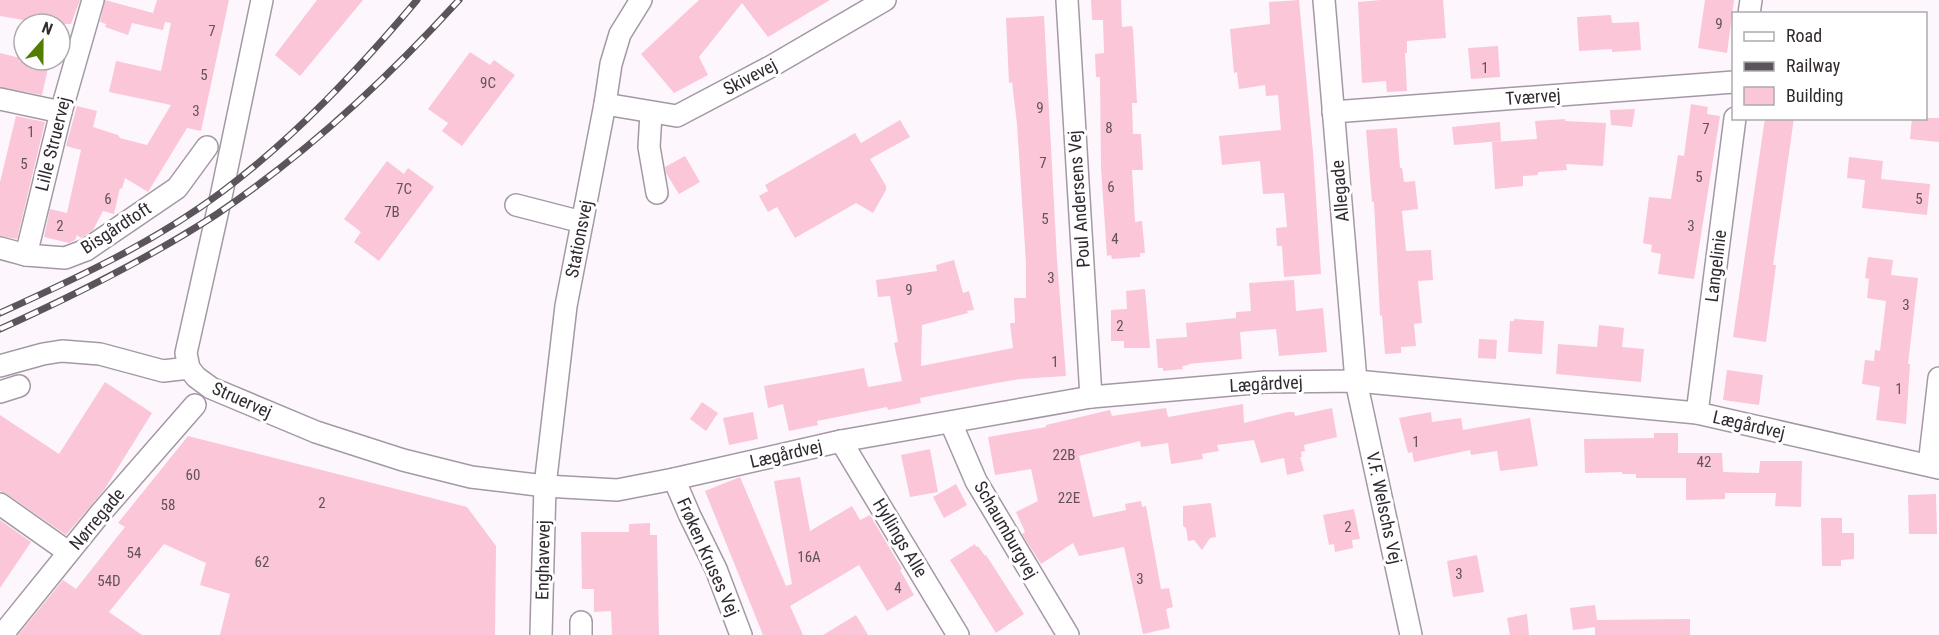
<svg xmlns="http://www.w3.org/2000/svg" width="1939" height="635" font-family="'Roboto Condensed',sans-serif">
	<style>
		.building { fill: #fac6d8 }
		.lines { fill: none; stroke-linecap: round; stroke-linejoin: round }
		.minor-casing { stroke: #a498a6; stroke-width: 24 }
		.minor { stroke: #fff; stroke-width: 21 }
		.rail-casing { stroke: #5b555b; stroke-width: 7 }
		.rail { stroke: #fff; stroke-width: 4.5; stroke-dasharray: 14; stroke-linecap: butt }
		.labels { text-anchor: middle; stroke-width: 6; stroke-linejoin: round; paint-order: stroke }
		.number-label { font-size: 15px; fill: #63525b }
		.street-label { font-size: 18px; fill: #312b31; stroke: #fff }
	</style>
	<rect width="100%" height="100%" fill="#fdf7fd"/>
	<!-- building -->
	<g class="building">
		<polygon points="0,0 80,0 71,24 47,24 0,16"/>
		<polygon points="105,0 153,13 157,0 229,0 201,131 187,128 148,192 125,178 122,189 120,188 114,214 103,211 93,230 81,238 77,235 75,240 69,243 44,237 50,209 67,213 81,150 66,146 77,106 97,111 93,127 118,135 120,138 147,145 171,105 109,92 116,61 161,71 171,23 165,22 163,30 132,23 128,35 105,27 106,24 100,22"/>
		<polygon points="317,0 363,0 300,76 275,55"/>
		<polygon points="699,0 830,0 768,37 742,3 699,57 708,75 674,93 641,54"/>
		<polygon points="1091,0 1121,0 1122,27 1132,26 1133,29 1137,103 1132,103 1133,134 1141,134 1143,170 1132,170 1135,222 1142,221 1145,253 1140,253 1140,257 1112,259 1111,255 1107,256 1101,168 1100,77 1096,77 1095,54 1104,53 1103,20 1092,20"/>
		<polygon points="1299,0 1313,152 1321,274 1284,277 1282,246 1277,246 1276,228 1287,227 1284,193 1263,194 1260,161 1222,165 1219,136 1281,130 1278,95 1266,96 1265,85 1239,89 1237,72 1234,73 1230,29 1270,24 1269,2"/>
		<polygon points="1381,0 1443,0 1446,38 1407,41 1407,53 1405,53 1407,91 1387,92 1386,81 1362,83 1358,2"/>
		<polygon points="1705,0 1734,0 1727,53 1698,48"/>
		<polygon points="1611,15 1612,23 1639,22 1641,50 1612,52 1612,49 1579,51 1577,17"/>
		<polygon points="1044,16 1057,260 1066,376 1020,379 991,384 920,398 921,403 888,410 887,407 817,421 818,425 789,431 783,404 768,408 764,386 864,368 868,387 902,381 894,343 898,342 890,296 878,297 876,280 937,271 936,265 954,260 963,293 969,291 974,310 967,311 968,313 922,325 921,366 1013,348 1010,323 1015,323 1014,298 1026,298 1026,263 1017,124 1012,82 1009,83 1006,18"/>
		<polygon points="1498,46 1500,77 1471,79 1468,48"/>
		<polygon points="470,52 490,65 494,60 515,75 462,146 442,131 448,123 428,109"/>
		<polygon points="0,53 20,58 19,61 48,68 42,95 0,87"/>
		<polygon points="1691,104 1708,107 1707,114 1720,116 1694,279 1658,274 1661,254 1651,252 1652,245 1643,243 1649,197 1671,199 1678,155 1684,156"/>
		<polygon points="1635,109 1632,127 1611,125 1610,110"/>
		<polygon points="16,116 45,122 17,239 0,236 0,182"/>
		<polygon points="1765,118 1794,118 1773,265 1776,265 1766,342 1733,337"/>
		<polygon points="1912,118 1939,118 1939,142 1910,139"/>
		<polygon points="1565,119 1565,121 1606,123 1603,166 1566,164 1567,170 1538,172 1538,175 1523,176 1523,186 1495,189 1492,142 1537,139 1535,121"/>
		<polygon points="900,120 910,137 870,159 886,186 886,190 873,213 856,203 795,238 777,207 768,212 759,196 768,191 765,185 855,133 861,143"/>
		<polygon points="1500,122 1501,141 1454,145 1452,127"/>
		<polygon points="1397,128 1400,168 1402,168 1404,182 1415,181 1418,209 1402,211 1406,251 1431,250 1433,280 1418,281 1422,323 1414,324 1416,346 1401,347 1401,353 1385,354 1382,315 1380,316 1374,202 1372,202 1366,130"/>
		<polygon points="685,156 700,182 679,194 666,173 665,167"/>
		<polygon points="1849,157 1883,161 1881,179 1930,184 1927,215 1862,208 1865,180 1847,178"/>
		<polygon points="387,161 404,174 408,168 434,187 379,261 354,242 361,232 344,219"/>
		<polygon points="1868,257 1893,260 1891,275 1918,278 1908,364 1910,364 1906,424 1876,420 1880,387 1862,384 1865,360 1874,361 1875,350 1880,351 1886,301 1867,298 1869,279 1865,278"/>
		<polygon points="1294,280 1296,311 1323,308 1327,352 1279,356 1276,329 1240,332 1242,359 1188,364 1189,365 1182,366 1183,369 1163,371 1163,368 1158,368 1156,339 1187,337 1186,323 1236,318 1236,312 1251,311 1249,283"/>
		<polygon points="1145,289 1150,348 1124,348 1124,341 1111,341 1111,310 1127,309 1126,291"/>
		<polygon points="1514,319 1544,321 1542,354 1508,352 1510,321 1514,321"/>
		<polygon points="1599,325 1624,328 1622,347 1644,349 1641,382 1556,374 1558,344 1597,347"/>
		<polygon points="1479,339 1497,340 1496,359 1478,358"/>
		<polygon points="1727,370 1763,375 1759,405 1723,400"/>
		<polygon points="105,382 152,413 104,490 66,535 7,494 0,491 0,415 59,454"/>
		<polygon points="702,402 718,413 706,431 690,419"/>
		<polygon points="1243,404 1244,423 1288,412 1294,412 1295,416 1332,408 1337,437 1304,445 1305,451 1301,452 1302,457 1300,457 1304,471 1287,475 1284,458 1261,463 1254,440 1217,445 1219,451 1202,454 1203,459 1171,464 1168,443 1141,447 1140,441 1079,456 1093,517 1126,510 1125,504 1141,501 1142,507 1146,506 1161,589 1169,588 1173,607 1166,609 1170,628 1143,634 1124,547 1079,556 1073,543 1041,564 1022,534 1025,532 1016,512 1038,501 1031,469 995,475 988,437 1046,427 1046,425 1110,410 1112,416 1166,408 1168,417"/>
		<polygon points="753,412 758,439 729,445 723,418"/>
		<polygon points="1431,412 1432,422 1461,418 1463,430 1530,418 1538,466 1500,471 1497,451 1471,455 1470,450 1414,462 1412,452 1408,453 1399,418"/>
		<polygon points="1654,433 1678,433 1678,453 1722,453 1723,472 1759,473 1760,461 1802,461 1801,507 1775,506 1776,493 1725,493 1725,499 1686,500 1686,478 1636,478 1636,474 1622,474 1622,472 1585,473 1584,439 1654,438"/>
		<polygon points="188,436 467,507 496,546 495,635 220,635 230,594 200,585 206,563 164,544 109,612 142,635 18,635 63,580 76,589 125,527 118,523"/>
		<polygon points="930,449 938,492 910,497 901,455"/>
		<polygon points="740,477 786,586 792,584 774,481 800,477 810,531 852,506 860,520 870,515 902,569 900,570 914,595 887,611 859,565 790,606 803,635 763,635 705,491"/>
		<polygon points="956,484 967,505 944,518 933,497"/>
		<polygon points="1936,494 1937,534 1909,534 1908,495"/>
		<polygon points="1211,503 1216,537 1210,538 1202,550 1194,540 1188,541 1186,528 1183,526 1183,506"/>
		<polygon points="1354,509 1360,539 1352,540 1353,548 1335,552 1334,544 1329,545 1323,515"/>
		<polygon points="1821,518 1842,518 1842,533 1854,533 1854,559 1841,560 1841,566 1822,566"/>
		<polygon points="0,520 31,542 0,588"/>
		<polygon points="650,523 650,535 657,535 659,635 612,635 611,611 594,612 594,589 582,589 581,532 629,532 629,524"/>
		<polygon points="975,544 976,547 978,546 985,556 986,555 1024,614 996,633 950,560"/>
		<polygon points="1477,555 1484,592 1453,597 1447,561"/>
		<polygon points="1595,605 1597,620 1690,619 1690,635 1595,635 1595,627 1573,630 1570,608"/>
		<polygon points="1527,614 1529,635 1510,635 1507,618"/>
		<polygon points="856,615 868,635 823,635"/>
	</g>
	<g class="lines">
		<defs>
			<g id="minor">
				<polyline points="262,0 222,192 186,353 189,368 196,377 211,388 316,432 403,460 471,477 545,486 617,490 674,479 841,441 1091,397 1265,382 1356,381 1697,413 1939,468"/>
				<polyline points="1067,0 1091,397"/>
				<polyline points="1324,0 1356,381 1411,635"/>
				<polyline points="1749,14 1751,0"/>
				<polyline points="0,99 61,112"/>
				<polyline points="605,104 677,116 770,67 885,0"/>
				<polyline points="1333,112 1734,82"/>
				<polyline points="651,113 649,147 657,193"/>
				<polyline points="516,205 582,222"/>
				<polyline points="0,248 26,255 65,258 86,250 177,188 207,147"/>
				<polyline points="26,255 61,112 93,0"/>
				<polyline points="0,366 43,354 62,351 100,354 163,371 189,368"/>
				<polyline points="0,392 19,386"/>
				<polyline points="1697,413 1735,118"/>
				<polyline points="951,423 976,481 1068,635"/>
				<polyline points="841,441 958,635"/>
				<polyline points="1929,465 1939,378"/>
				<polyline points="674,479 690,516 716,569 741,635"/>
				<polyline points="0,504 68,552"/>
				<polyline points="2,635 99,515 195,405"/>
				<polyline points="541,635 545,486 566,306 605,104 611,64 620,34 641,0"/>
				<polyline points="581,635 581,622"/>
			</g>
		</defs>
		<!-- minor casing -->
		<use href="#minor" class="minor-casing"/>
		<!-- minor -->
		<use href="#minor" class="minor"/>
		<defs>
			<g id="rail">
				<path d="M 0,313 C 77,278 155,242 223,191 C 296,136 358,70 417,0"/>
				<path d="M 0,329 C 75,295 148,259 217,214 C 306,154 387,79 459,0"/>
			</g>
		</defs>
		<!-- rail casing -->
		<use href="#rail" class="rail-casing"/>
		<!-- rail -->
		<use href="#rail" class="rail"/>
	</g>
	<g class="labels">
		<!-- number labels -->
		<g class="number-label">
			<text x="1719" y="29">9</text>
			<text x="212" y="36">7</text>
			<text x="1485" y="73">1</text>
			<text x="204" y="80">5</text>
			<text x="488" y="88">9C</text>
			<text x="1040" y="113">9</text>
			<text x="196" y="116">3</text>
			<text x="1109" y="133">8</text>
			<text x="1706" y="134">7</text>
			<text x="31" y="137">1</text>
			<text x="1043" y="168">7</text>
			<text x="24" y="169">5</text>
			<text x="1699" y="182">5</text>
			<text x="1111" y="192">6</text>
			<text x="404" y="194">7C</text>
			<text x="108" y="204">6</text>
			<text x="1919" y="204">5</text>
			<text x="392" y="217">7B</text>
			<text x="1045" y="224">5</text>
			<text x="60" y="231">2</text>
			<text x="1691" y="231">3</text>
			<text x="1115" y="244">4</text>
			<text x="1051" y="283">3</text>
			<text x="909" y="295">9</text>
			<text x="1906" y="310">3</text>
			<text x="1120" y="331">2</text>
			<text x="1055" y="367">1</text>
			<text x="1899" y="394">1</text>
			<text x="1416" y="447">1</text>
			<text x="1064" y="460">22B</text>
			<text x="1704" y="467">42</text>
			<text x="193" y="480">60</text>
			<text x="1069" y="503">22E</text>
			<text x="322" y="508">2</text>
			<text x="168" y="510">58</text>
			<text x="1348" y="532">2</text>
			<text x="134" y="558">54</text>
			<text x="809" y="562">16A</text>
			<text x="262" y="567">62</text>
			<text x="1459" y="579">3</text>
			<text x="1140" y="584">3</text>
			<text x="109" y="586">54D</text>
			<text x="898" y="593">4</text>
		</g>
		<!-- street labels -->
		<g class="street-label">
			<text transform="translate(750 77) rotate(-28)" y="6">Skivevej</text>
			<text transform="translate(1533 97) rotate(-4)" y="6">Tværvej</text>
			<text transform="translate(53 144) rotate(-76)" y="6">Lille Struervej</text>
			<text transform="translate(1340 191) rotate(-95)" y="6">Allegade</text>
			<text transform="translate(1079 199) rotate(-94)" y="6">Poul Andersens Vej</text>
			<text transform="translate(116 228) rotate(-33)" y="6">Bisgårdtoft</text>
			<text transform="translate(579 239) rotate(-79)" y="6">Stationsvej</text>
			<text transform="translate(1716 266) rotate(-83)" y="6">Langelinie</text>
			<text transform="translate(1266 384) rotate(-3)" y="6">Lægårdvej</text>
			<text transform="translate(242 400) rotate(24)" y="6">Struervej</text>
			<text transform="translate(1749 425) rotate(13)" y="6">Lægårdvej</text>
			<text transform="translate(786 454) rotate(-13)" y="6">Lægårdvej</text>
			<text transform="translate(1384 508) rotate(78)" y="6">V.F. Welschs Vej</text>
			<text transform="translate(97 519) rotate(-50)" y="6">Nørregade</text>
			<text transform="translate(1006 530) rotate(60)" y="6">Schaumburgvej</text>
			<text transform="translate(900 538) rotate(59)" y="6">Hyllings Alle</text>
			<text transform="translate(708 557) rotate(66)" y="6">Frøken Kruses Vej</text>
			<text transform="translate(543 560) rotate(-89)" y="6">Enghavevej</text>
		</g>
	</g>
	<!-- legend -->
	<rect x="1732" y="12" width="195" height="108" fill="#ffffff" stroke="#adaaad" stroke-width="1.5"/>
	<rect x="1744" y="32" width="30" height="9" fill="#ffffff" stroke="#adaaad" stroke-width="1.5"/>
	<text x="1786" y="42" font-size="18" fill="#312b31">Road</text>
	<rect x="1744" y="62" width="30" height="9" fill="#5b555b" stroke="#adaaad" stroke-width="1.5"/>
	<text x="1786" y="72" font-size="18" fill="#312b31">Railway</text>
	<rect x="1744" y="87" width="30" height="18" fill="#fac6d8" stroke="#adaaad" stroke-width="1.5"/>
	<text x="1786" y="102" font-size="18" fill="#312b31">Building</text>
	<!-- north arrow -->
	<g transform="translate(42 42) rotate(21)"><circle r="28" fill="#ffffff" stroke="#adaaad" stroke-width="1.5"/>
	<path d="M0-4.5L10 22L0 15L-10 22Z" fill="#537d00"/>
	<text y="-9" font-size="16" font-weight="bold" text-anchor="middle" fill="#312b31">N</text>
	</g>
</svg>
